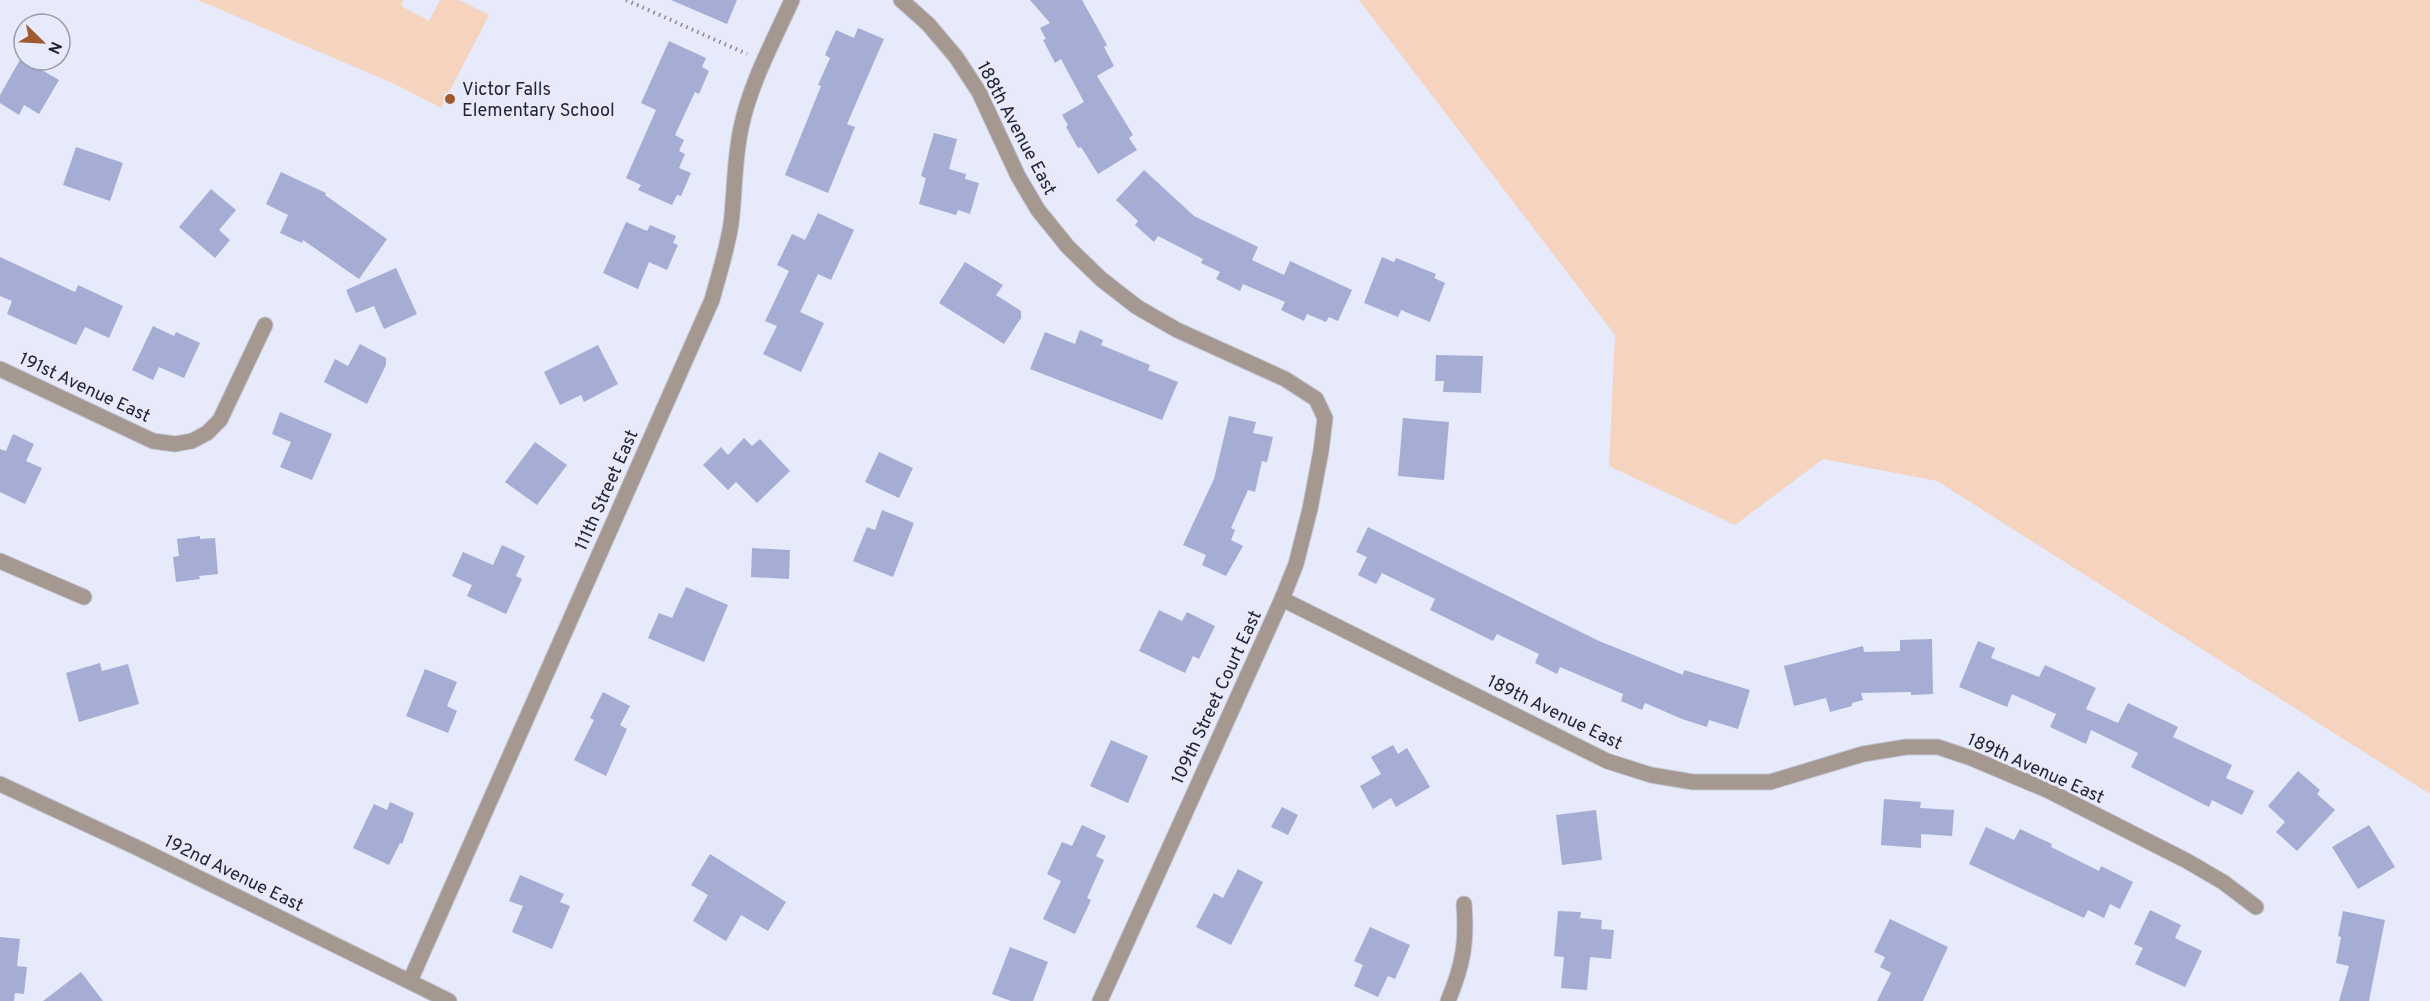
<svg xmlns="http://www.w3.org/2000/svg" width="2430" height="1001" font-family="Overpass,sans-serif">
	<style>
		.green { fill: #f5d3bf }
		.building { fill: #a5add5 }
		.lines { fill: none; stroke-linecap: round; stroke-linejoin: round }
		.minor-casing { stroke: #c3c7d6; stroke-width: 17 }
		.tertiary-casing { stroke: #c3c7d6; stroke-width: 17 }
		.path { stroke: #858896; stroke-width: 4; stroke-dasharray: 1.5 4.5; stroke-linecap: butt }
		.minor { stroke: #a49891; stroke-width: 15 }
		.tertiary { stroke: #a49891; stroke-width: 15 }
		.poi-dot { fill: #9e592c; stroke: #e6eafb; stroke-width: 2 }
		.labels { text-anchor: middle; stroke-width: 6; stroke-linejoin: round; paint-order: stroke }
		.poi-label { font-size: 18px; fill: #22252f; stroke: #e6eafb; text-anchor: start }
		.street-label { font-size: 18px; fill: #22252f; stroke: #e6eafb }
	</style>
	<rect width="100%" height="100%" fill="#e6eafb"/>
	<!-- green -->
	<g class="green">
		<polygon points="198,0 403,0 401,6 429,21 440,0 459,0 489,15 441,108 397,85"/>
		<polygon points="1359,0 2430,0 2430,794 1937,481 1823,459 1735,525 1609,466 1615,335"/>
	</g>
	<!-- building -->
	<g class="building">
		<polygon points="671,0 737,0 727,24"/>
		<polygon points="1030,0 1082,0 1107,45 1104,47 1114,66 1097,76 1133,135 1129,138 1137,150 1098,174 1081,147 1078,148 1066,127 1068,125 1062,115 1084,102 1061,59 1055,63 1043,40 1046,39 1040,28 1050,23"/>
		<polygon points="858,28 884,39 847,124 855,127 828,193 785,175 821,86 818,85 830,58 825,55 836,30 854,38"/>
		<polygon points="669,41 706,58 702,67 709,71 699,94 695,92 675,135 684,140 679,151 685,154 679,168 691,173 681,196 677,195 672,205 638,190 641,185 626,178 656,110 641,103"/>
		<polygon points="21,58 59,80 39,114 24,105 19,115 0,103 0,95"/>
		<polygon points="934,133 957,139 949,169 966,174 965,179 979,183 970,214 958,210 956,215 919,204 926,178 921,176"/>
		<polygon points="76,147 123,163 110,201 63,185"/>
		<polygon points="1144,170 1194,216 1258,247 1252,260 1284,275 1290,261 1352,290 1338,321 1329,317 1326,322 1307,314 1304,321 1281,310 1285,302 1243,284 1240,291 1216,279 1220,272 1201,263 1203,259 1158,236 1154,242 1135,225 1138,221 1116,200"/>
		<polygon points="281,172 326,193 325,195 387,239 359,279 303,240 302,243 280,233 288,215 266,204"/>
		<polygon points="211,189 236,210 219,230 230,240 215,258 179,227"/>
		<polygon points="818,213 854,230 831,280 818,274 800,312 824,323 801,372 763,354 777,326 765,321 789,271 777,265 792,234 805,240"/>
		<polygon points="626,222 647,231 650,225 676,236 673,243 678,245 667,270 649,262 638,289 603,273"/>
		<polygon points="0,257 75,292 78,285 123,306 109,338 85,327 76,345 7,314 12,301 0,296"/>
		<polygon points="1382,257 1394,262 1396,258 1436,274 1434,278 1445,283 1430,322 1401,310 1398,317 1364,303"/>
		<polygon points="965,262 1003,285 996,295 1021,311 1021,318 1004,344 939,303"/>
		<polygon points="396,268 417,314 384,329 374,306 356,313 346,290"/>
		<polygon points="153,326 174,336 176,332 200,343 184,378 159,367 153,380 132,370"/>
		<polygon points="1080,330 1103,340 1101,345 1150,365 1148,370 1178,382 1162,420 1030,369 1045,332 1075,344"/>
		<polygon points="360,344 386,358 386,365 367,404 324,382 335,359 348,366"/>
		<polygon points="598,345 618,384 584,402 581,395 560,405 544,372"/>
		<polygon points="1436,355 1483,356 1481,393 1443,392 1444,381 1435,381"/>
		<polygon points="280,412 332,434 312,480 280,467 291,442 272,434"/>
		<polygon points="1229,416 1256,422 1253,433 1273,437 1267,462 1262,461 1255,492 1248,490 1231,528 1235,530 1231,540 1243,546 1226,576 1202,565 1206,555 1183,545 1214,479"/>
		<polygon points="1403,418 1449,422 1444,480 1398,476"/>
		<polygon points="13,434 34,444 26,461 42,468 25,504 0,492 0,449 6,451"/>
		<polygon points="744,438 752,446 760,439 790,471 757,503 736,482 728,490 703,465 721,447 728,455"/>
		<polygon points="535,442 567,465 537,505 505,482"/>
		<polygon points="879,452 913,468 899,498 865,482"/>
		<polygon points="882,510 914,523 893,577 853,561 867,527 875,530"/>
		<polygon points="1368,527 1599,641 1683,675 1684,670 1750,690 1738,729 1709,720 1707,727 1682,719 1645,703 1642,710 1621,701 1623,694 1560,667 1557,674 1535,663 1539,654 1497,634 1493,641 1430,610 1435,599 1382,573 1376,584 1358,575 1367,557 1356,552"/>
		<polygon points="200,536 200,539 215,538 218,574 199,576 200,579 176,582 173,557 179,556 177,539"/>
		<polygon points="502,545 525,556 516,576 522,579 506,614 467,596 472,585 452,576 463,552 493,565"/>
		<polygon points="752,548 790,550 789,579 751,577"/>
		<polygon points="686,587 728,605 704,662 648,638 659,613 672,618"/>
		<polygon points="1159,610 1182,621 1187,612 1215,626 1199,659 1193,656 1185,673 1139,651"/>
		<polygon points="1932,639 1933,694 1911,695 1911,692 1861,693 1863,700 1852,703 1852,706 1830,712 1826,698 1794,706 1784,666 1863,646 1864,652 1900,651 1900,640"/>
		<polygon points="1978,641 1995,648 1991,658 2039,677 2045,665 2096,688 2086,709 2118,723 2128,703 2178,727 2173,737 2232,765 2226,778 2254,791 2242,815 2212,800 2209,807 2131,767 2138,753 2091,730 2086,744 2050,727 2056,714 2012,694 2007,707 1959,687"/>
		<polygon points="100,663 102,671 128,664 139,704 79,722 66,673"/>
		<polygon points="425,669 457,682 447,706 457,711 448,733 406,716"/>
		<polygon points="603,692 630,706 620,725 627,729 606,776 574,760 594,720 590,718"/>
		<polygon points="1111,740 1148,756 1128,803 1090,786"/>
		<polygon points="1393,745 1398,754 1407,748 1430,787 1396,807 1391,798 1373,809 1360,786 1381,774 1371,757"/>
		<polygon points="2298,771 2320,790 2317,794 2335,810 2297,851 2276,832 2285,822 2268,806"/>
		<polygon points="1884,799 1921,802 1920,808 1954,810 1952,836 1921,834 1921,848 1881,845"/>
		<polygon points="390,802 414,813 402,844 400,843 389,865 353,848 374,804 387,810"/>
		<polygon points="1282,807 1298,815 1288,835 1271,827"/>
		<polygon points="1596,810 1602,860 1562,865 1556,815"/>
		<polygon points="1082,825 1106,836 1096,856 1104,860 1087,898 1091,900 1075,934 1043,919 1061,881 1047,874 1062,842 1072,846"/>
		<polygon points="2369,825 2395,867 2358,889 2332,847"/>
		<polygon points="1986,827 2014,840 2020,829 2052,844 2051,847 2099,871 2101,866 2133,882 2120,909 2110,904 2104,918 2088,910 2084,918 1969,864"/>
		<polygon points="710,854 786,902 768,931 741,915 726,941 693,921 708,895 691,885"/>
		<polygon points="1238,869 1263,882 1231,945 1196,927 1214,893 1223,898"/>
		<polygon points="520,875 564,894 560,902 570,906 552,949 512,932 523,906 509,901"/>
		<polygon points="2150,910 2181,925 2175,938 2202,951 2185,987 2135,964 2143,948 2134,944"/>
		<polygon points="1558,911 1581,912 1580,918 1602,920 1601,929 1614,930 1611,959 1590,957 1587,990 1561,988 1564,957 1554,956"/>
		<polygon points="2343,911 2385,920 2369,1001 2339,1001 2349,966 2336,963 2341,937 2338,936"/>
		<polygon points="1890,919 1948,947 1923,1001 1877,1001 1891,973 1880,967 1885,957 1874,952"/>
		<polygon points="1370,927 1410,945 1395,979 1388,976 1378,997 1354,986 1363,965 1354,961"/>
		<polygon points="0,937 20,939 17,966 27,967 24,994 15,993 14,1001 0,1001"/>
		<polygon points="1010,947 1048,962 1033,1001 1011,1001 992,994"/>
		<polygon points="81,972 103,1001 43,1001"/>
	</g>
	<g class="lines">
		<defs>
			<g id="minor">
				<polyline points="901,0 928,24 956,57 979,92 1018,176 1038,210 1068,247 1101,279 1137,307 1177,330 1285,379 1316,399 1325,418 1321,451 1310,509 1296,564 1282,599 1100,1001"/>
				<polyline points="0,369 153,441 175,444 192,441 207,433 220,420 265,325"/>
				<polyline points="0,561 84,597"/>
				<polyline points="1282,599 1607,761 1651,775 1693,782 1770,782 1863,754 1906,747 1938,747 1971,758 2047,790 2187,861 2223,882 2256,907"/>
				<path d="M 410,981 L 712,300 C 719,274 727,250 731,224 C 735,192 734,160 741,128 C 750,84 773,42 792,0"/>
				<path d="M 1448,1001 C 1463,965 1467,943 1464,904"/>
			</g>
			<polyline id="tertiary" points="0,784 140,849 449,1001"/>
		</defs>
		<!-- minor casing -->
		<use href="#minor" class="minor-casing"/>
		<!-- tertiary casing -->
		<use href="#tertiary" class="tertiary-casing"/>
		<!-- path -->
		<polyline class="path" points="626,0 747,54"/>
		<!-- minor -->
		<use href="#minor" class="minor"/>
		<!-- tertiary -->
		<use href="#tertiary" class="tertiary"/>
	</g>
	<!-- markers -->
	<circle class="poi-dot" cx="450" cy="99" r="6"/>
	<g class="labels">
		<!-- poi labels -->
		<g class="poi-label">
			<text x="462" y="95">Victor Falls<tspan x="462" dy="21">Elementary School</tspan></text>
		</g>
		<!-- street labels -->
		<g class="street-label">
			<text transform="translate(1017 128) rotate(62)" y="6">188th Avenue East</text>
			<text transform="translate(85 387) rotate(25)" y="6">191st Avenue East</text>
			<text transform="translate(606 490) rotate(-66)" y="6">111th Street East</text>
			<text transform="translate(1216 697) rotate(-65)" y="6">109th Street Court East</text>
			<text transform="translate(1555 712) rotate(26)" y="6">189th Avenue East</text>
			<text transform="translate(2036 768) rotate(24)" y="6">189th Avenue East</text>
			<text transform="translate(234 873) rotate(26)" y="6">192nd Avenue East</text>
		</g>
	</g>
	<!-- north arrow -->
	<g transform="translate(42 42) rotate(114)"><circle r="28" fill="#e6eafb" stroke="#989ba9" stroke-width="1.5"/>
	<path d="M0-4.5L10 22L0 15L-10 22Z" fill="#9e592c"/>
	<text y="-9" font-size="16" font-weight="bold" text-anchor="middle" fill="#22252f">N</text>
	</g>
</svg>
